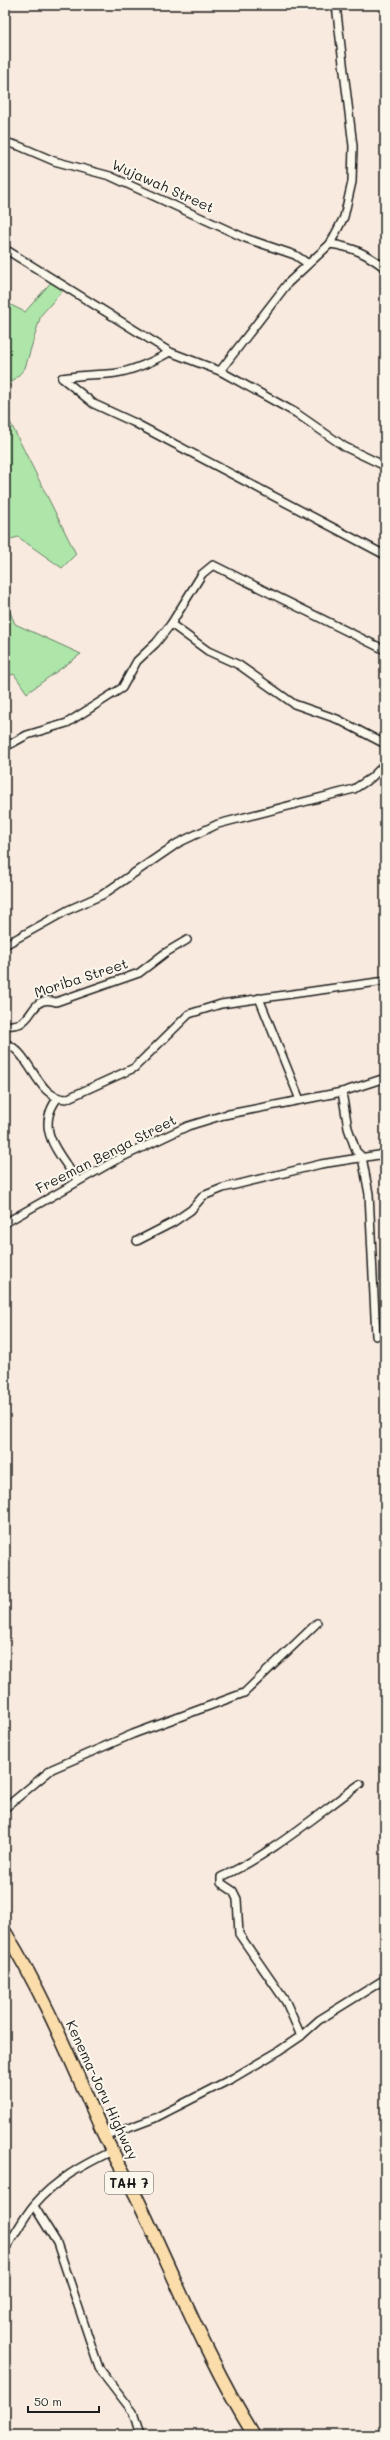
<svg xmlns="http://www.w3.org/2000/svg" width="390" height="2440" font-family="Mali,sans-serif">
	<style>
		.green { fill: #aee6aa; stroke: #658163 }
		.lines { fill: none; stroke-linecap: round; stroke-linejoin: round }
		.minor-casing { stroke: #1c1c1c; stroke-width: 10 }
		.trunk-casing { stroke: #1c1c1c; stroke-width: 15 }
		.minor { stroke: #fbf7ec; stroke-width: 7 }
		.trunk { stroke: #faddab; stroke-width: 12 }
		.labels { text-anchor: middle; stroke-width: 4; stroke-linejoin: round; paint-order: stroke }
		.shield { fill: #fbf7ec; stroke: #5f5e5a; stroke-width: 1 }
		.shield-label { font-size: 13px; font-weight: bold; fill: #1c1c1c }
		.street-label { font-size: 14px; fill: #1c1c1c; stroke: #fbf7ec }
	</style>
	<rect width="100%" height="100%" fill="#f9eadf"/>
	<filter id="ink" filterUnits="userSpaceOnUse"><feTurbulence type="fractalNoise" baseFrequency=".025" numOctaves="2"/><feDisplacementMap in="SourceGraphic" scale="8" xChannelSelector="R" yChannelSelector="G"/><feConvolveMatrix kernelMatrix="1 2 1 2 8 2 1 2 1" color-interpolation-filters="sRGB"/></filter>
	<g filter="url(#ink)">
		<!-- green -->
		<g class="green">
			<polygon points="53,280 65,288 41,315 25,368 5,390 5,302 25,312"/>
			<polygon points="5,412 76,554 62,568 18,537 5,541"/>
			<polygon points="5,600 15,624 81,654 27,693 14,674 5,677"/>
		</g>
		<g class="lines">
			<defs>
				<g id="minor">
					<polyline points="5,142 19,146 54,161 110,176 245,238 295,255 307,263"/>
					<path d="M 330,244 C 353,247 367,254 385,268"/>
					<polyline points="5,249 170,352 220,371 296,413 345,447 385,466"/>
					<polyline points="220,371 288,283 330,244 344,217 352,182 353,146 336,5"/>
					<polyline points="62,378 94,404 133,422 385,555"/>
					<path d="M 62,378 C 79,375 91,375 108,374 C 129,373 152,362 170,352"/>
					<polyline points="171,624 208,651 239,665 294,704 337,719 385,744"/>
					<polyline points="5,747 27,735 67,723 122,688 137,661 156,643 171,624 202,574 213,565 385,650"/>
					<polyline points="5,945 68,910 102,895 178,843 218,824 354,789 371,778 385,764"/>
					<polyline points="259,998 300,1100"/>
					<path d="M 5,1026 C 10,1025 17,1025 21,1023 C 35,1015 33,995 56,1002 L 139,973 L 165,953 L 187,940"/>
					<path d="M 5,1043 C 32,1053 36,1098 66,1099 L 134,1068 L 189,1014 L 221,1004 L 385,981"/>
					<polyline points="342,1092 348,1128 356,1151 362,1157 369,1194 376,1336"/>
					<path d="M 57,1099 C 34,1130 60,1154 78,1181"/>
					<polyline points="5,1223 116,1160 188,1126 224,1115 342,1092 385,1078"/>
					<polyline points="137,1241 172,1223 191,1210 203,1196 223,1188 321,1164 385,1154"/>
					<polyline points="5,1808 52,1769 133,1734 244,1693 317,1623"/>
					<path d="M 301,2036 L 286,2002 L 239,1934 L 237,1899 L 233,1891 L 221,1883 L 221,1877 C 272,1854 315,1816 360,1784"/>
					<polyline points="105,2137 155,2118 233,2078 279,2051 301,2036 319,2020 385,1979"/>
					<polyline points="34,2206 57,2243 99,2368 133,2412 140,2435"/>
					<path d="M 5,2249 C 15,2235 23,2218 34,2205 C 55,2180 83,2165 112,2151"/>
				</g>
				<path id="trunk" d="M 5,1932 C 45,1996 73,2066 104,2135 C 115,2158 128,2179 139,2202 C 176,2280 208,2361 254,2435"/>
			</defs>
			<!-- minor casing -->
			<use href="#minor" class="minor-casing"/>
			<!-- trunk casing -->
			<use href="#trunk" class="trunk-casing"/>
			<!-- minor -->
			<use href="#minor" class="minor"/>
			<!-- trunk -->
			<use href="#trunk" class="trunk"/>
		</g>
	</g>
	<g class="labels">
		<!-- shield labels -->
		<rect class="shield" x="105" y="2172" width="48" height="22" rx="3"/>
		<g class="shield-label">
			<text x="129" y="2188">TAH 7</text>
		</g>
		<!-- street labels -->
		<g class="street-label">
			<text transform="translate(163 186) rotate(24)" y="5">Wujawah Street</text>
			<text transform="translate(81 978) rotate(-18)" y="5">Moriba Street</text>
			<text transform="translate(106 1154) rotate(-27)" y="5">Freeman Benga Street</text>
			<text transform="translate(102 2090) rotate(65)" y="5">Kenema-Joru Highway</text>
		</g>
	</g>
	<!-- margin -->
	<rect width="390" height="2440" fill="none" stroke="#fbf7ec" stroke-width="20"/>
	<rect x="10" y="10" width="370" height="2420" fill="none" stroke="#1c1c1c" stroke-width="1.5" filter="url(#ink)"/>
	<!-- scale -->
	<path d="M28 2406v6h71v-6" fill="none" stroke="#1c1c1c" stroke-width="2"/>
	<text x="34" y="2406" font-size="12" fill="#1c1c1c" stroke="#fbf7ec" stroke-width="3" paint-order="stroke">50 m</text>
</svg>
